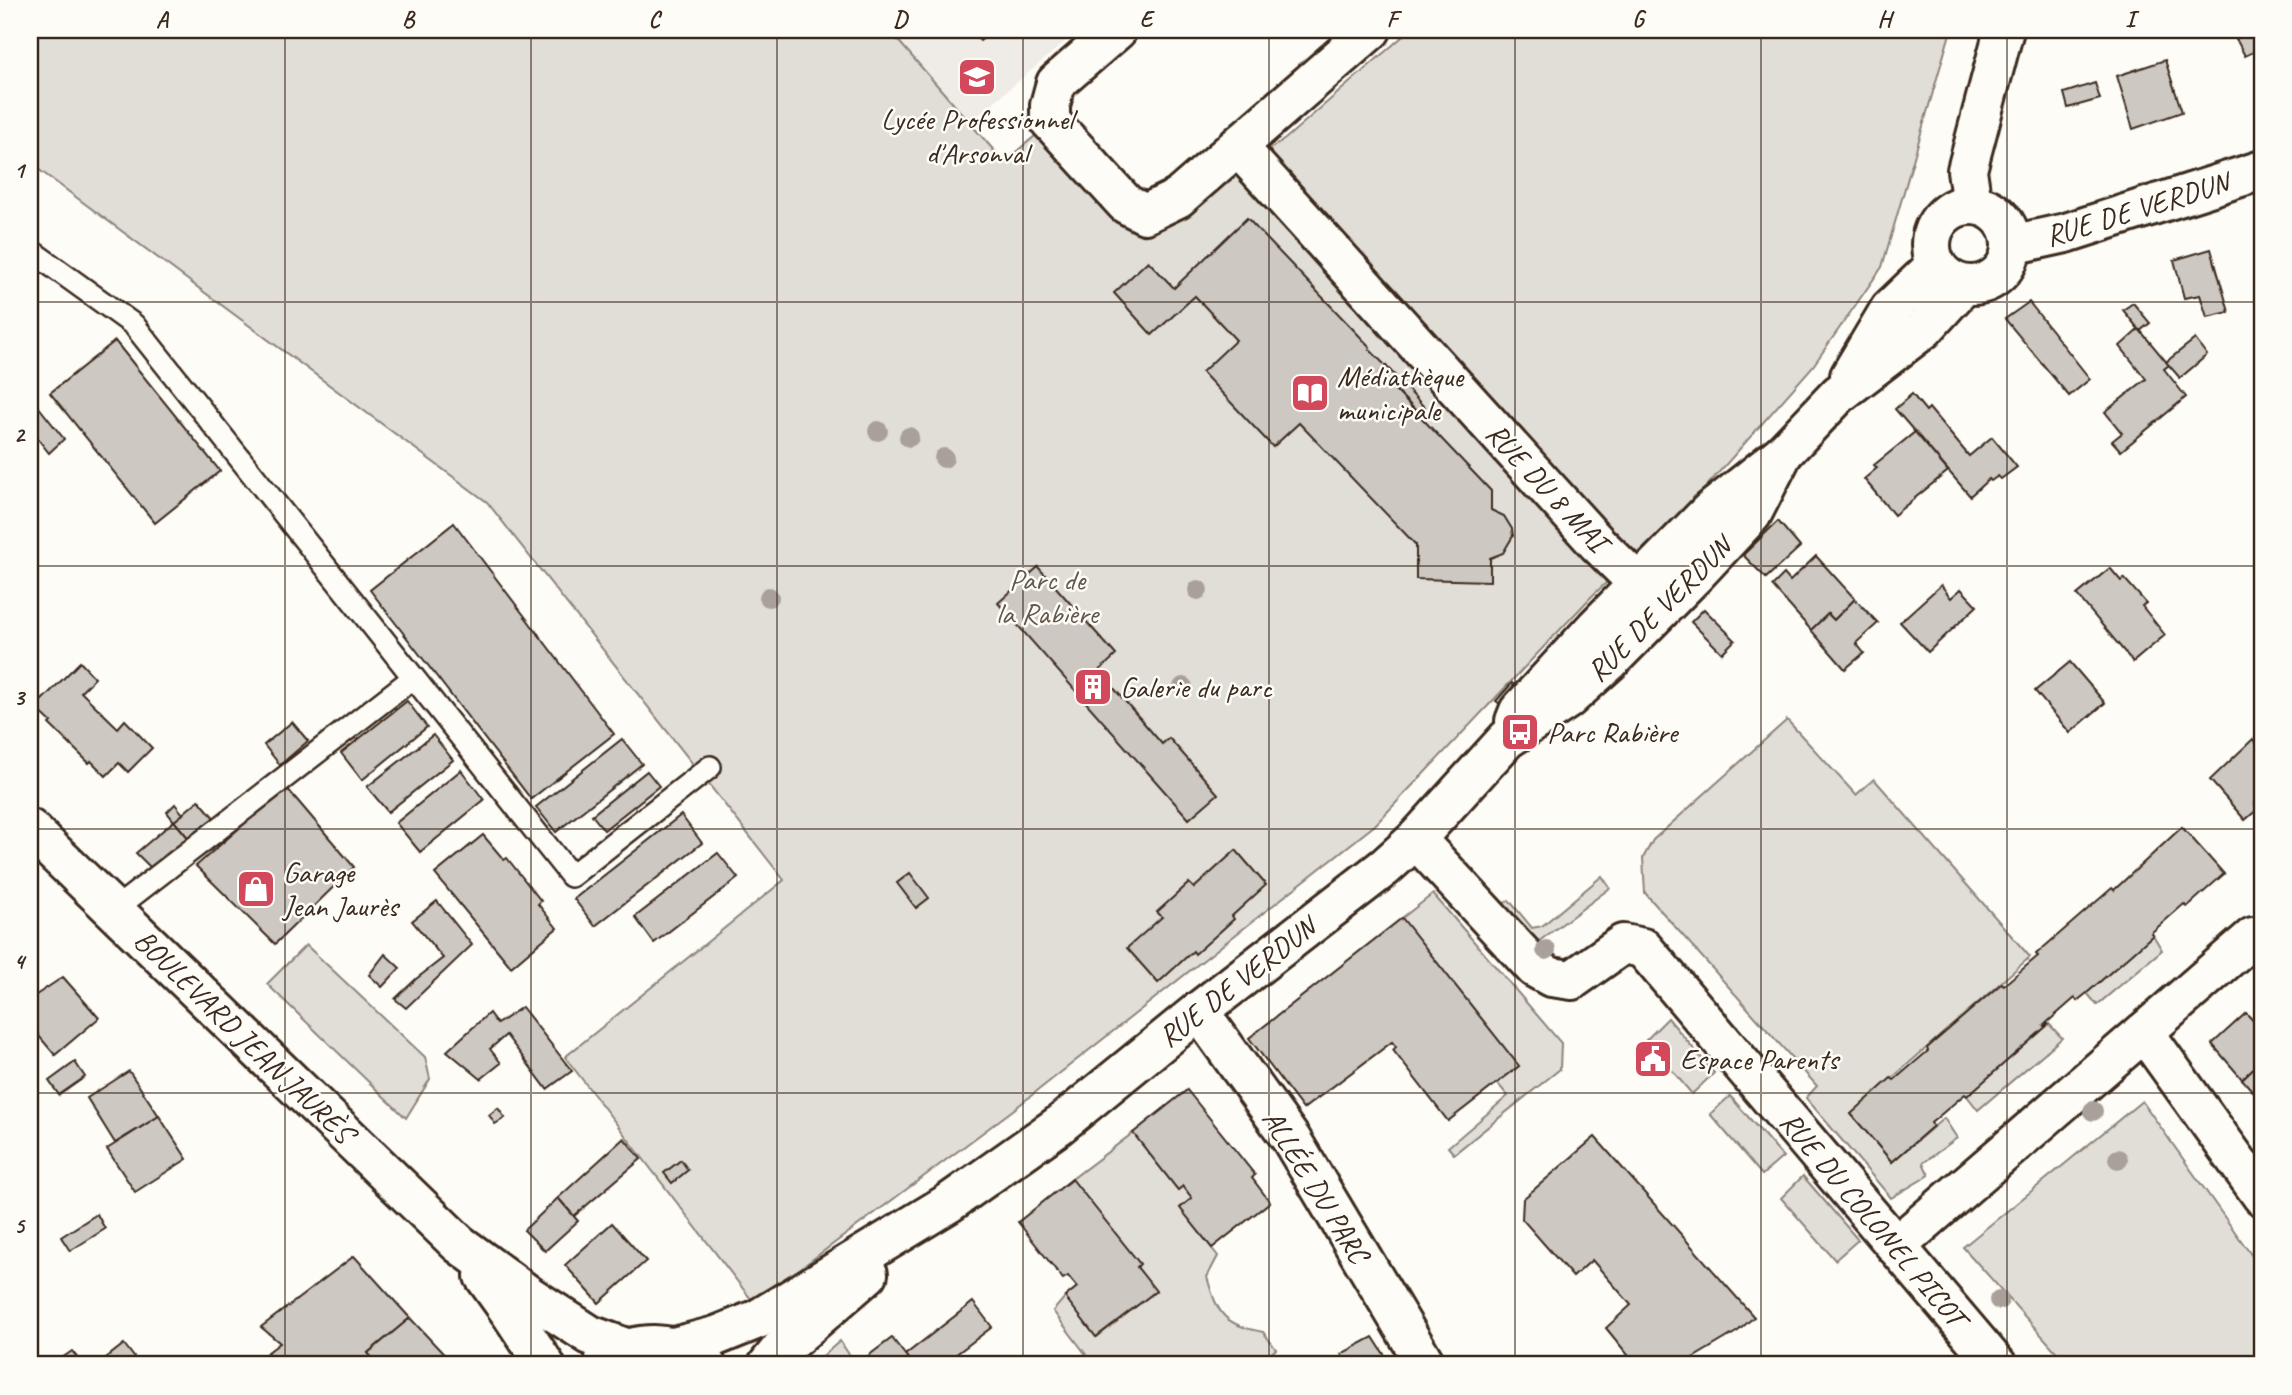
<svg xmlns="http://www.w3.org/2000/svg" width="2292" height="1395" font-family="Caveat,sans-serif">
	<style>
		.built { fill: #efece7 }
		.green { fill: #e1ded7; stroke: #8e847a; stroke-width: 2 }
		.building { fill: #cdc8c2; stroke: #3b2a1e; stroke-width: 2 }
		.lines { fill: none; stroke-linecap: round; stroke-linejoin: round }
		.service-casing { stroke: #3b2a1e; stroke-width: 26 }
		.minor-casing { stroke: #3b2a1e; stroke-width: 44 }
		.secondary-casing { stroke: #3b2a1e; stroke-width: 44 }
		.primary-casing { stroke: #3b2a1e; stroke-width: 44 }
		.service { stroke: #fdfcf7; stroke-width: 21 }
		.minor { stroke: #fdfcf7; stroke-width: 38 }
		.secondary { stroke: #fdfcf7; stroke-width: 38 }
		.primary { stroke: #fdfcf7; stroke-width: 38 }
		.tree { fill: #a9a199 }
		.grid { fill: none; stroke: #3b2a1e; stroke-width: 2; stroke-opacity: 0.55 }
		.labels { text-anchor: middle; stroke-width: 5; stroke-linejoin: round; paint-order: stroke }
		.poi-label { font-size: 30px; fill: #3b2a1e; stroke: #fdfcf7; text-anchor: start }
		.street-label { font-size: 30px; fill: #3b2a1e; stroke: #fdfcf7 }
		.park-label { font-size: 30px; fill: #64574c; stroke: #fdfcf7 }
		.neatline { fill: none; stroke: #3b2a1e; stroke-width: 2.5 }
		.grid-label { font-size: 23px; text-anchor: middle; font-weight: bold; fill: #3b2a1e }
	</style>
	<rect width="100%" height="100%" fill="#fdfcf7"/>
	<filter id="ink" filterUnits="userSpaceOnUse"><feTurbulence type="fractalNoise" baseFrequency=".0143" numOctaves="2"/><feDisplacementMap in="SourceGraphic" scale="14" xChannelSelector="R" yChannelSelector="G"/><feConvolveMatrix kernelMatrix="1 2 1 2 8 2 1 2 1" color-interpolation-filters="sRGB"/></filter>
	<g filter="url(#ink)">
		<!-- built -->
		<polygon class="built" points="889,30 1079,30 969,123"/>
		<!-- green -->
		<g class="green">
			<polygon points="30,30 889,30 1004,162 1041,131 1110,209 1213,186 1285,139 1410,30 1951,30 1882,267 1813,366 1691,504 1592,596 1375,825 1013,1110 754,1303 565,1057 784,880 487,502 30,163"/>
			<polygon points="1787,720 1856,795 1874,779 2030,957 1851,1114 1892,1162 1944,1118 1957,1138 1923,1163 1929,1175 1891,1198 1806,1098 1817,1086 1645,893 1643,858 1653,840"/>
			<polygon points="1602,876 1610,888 1534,945 1500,906 1509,900 1532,928 1542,926"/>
			<polygon points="1433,894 1561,1043 1560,1069 1454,1154 1448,1147 1508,1096 1497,1083 1519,1066 1402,918"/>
			<polygon points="2153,935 2162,950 2097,1005 2087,993"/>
			<polygon points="306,945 425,1057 430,1079 406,1118 267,984"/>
			<polygon points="1668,1018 1714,1073 1692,1094 1646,1040"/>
			<polygon points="2049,1024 2062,1038 1978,1110 1967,1096"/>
			<polygon points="1730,1096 1783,1157 1762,1175 1710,1114"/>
			<polygon points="2142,1101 2262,1270 2262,1365 2068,1365 1963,1247"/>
			<path d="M 1133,1133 L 1177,1189 L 1183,1186 L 1192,1198 L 1180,1208 L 1218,1256 L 1207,1277 C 1218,1315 1223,1324 1263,1332 L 1276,1349 L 1258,1365 L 1094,1365 L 1053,1311 L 1065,1297 L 1097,1337 L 1155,1291 L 1137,1267 L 1139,1264 L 1072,1179 Z"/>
			<polygon points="1803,1176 1858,1240 1835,1260 1781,1198"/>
			<polygon points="840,1341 856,1365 812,1365"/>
		</g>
		<!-- building -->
		<g class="building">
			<polygon points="970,30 994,30 980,41"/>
			<polygon points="2240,30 2252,30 2262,48 2245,56 2233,33"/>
			<polygon points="2165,60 2182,112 2133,129 2117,76"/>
			<polygon points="2095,83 2100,99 2068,108 2064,93"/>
			<polygon points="1247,218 1370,347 1369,349 1386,366 1379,373 1491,491 1491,510 1504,516 1512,529 1513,536 1503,553 1490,558 1490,581 1416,579 1416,545 1299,423 1273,447 1202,372 1236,340 1195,296 1152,335 1114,293 1148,261 1174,288"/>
			<polygon points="2211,249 2229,312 2207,317 2200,295 2184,298 2174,260"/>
			<polygon points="2029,302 2090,379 2069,396 2005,319"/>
			<polygon points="2133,303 2150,323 2140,331 2123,310"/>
			<polygon points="2139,329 2169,365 2164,369 2186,397 2121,451 2112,441 2122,433 2105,412 2146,379 2120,346"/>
			<polygon points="2195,339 2207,355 2180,378 2166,362"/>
			<polygon points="115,341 220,471 155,523 50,393"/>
			<polygon points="1386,366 1425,408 1419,414 1379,373"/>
			<polygon points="1912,394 1926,411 1929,408 1969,456 1992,437 2017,467 2001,479 1998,476 1991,481 1989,479 1970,496 1895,409"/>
			<polygon points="34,401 64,439 49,453 30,429 30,405"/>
			<polygon points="1915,432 1948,471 1894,515 1864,479 1877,468 1874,465"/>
			<polygon points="1778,521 1800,547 1766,578 1743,555"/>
			<polygon points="454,523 614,734 531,799 370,590"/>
			<polygon points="1816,556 1855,599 1834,620 1828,614 1811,630 1772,586 1784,574 1790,581"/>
			<polygon points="1038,567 1116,655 1099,671 1162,744 1169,738 1218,794 1189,819 998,603"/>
			<polygon points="2110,568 2121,581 2124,578 2146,603 2142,606 2165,635 2133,662 2077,595"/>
			<polygon points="1941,585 1951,598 1961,589 1977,606 1928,652 1900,622"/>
			<polygon points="1855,599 1878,623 1856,643 1864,653 1845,669 1811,630 1828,614 1834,620"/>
			<polygon points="1704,609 1735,640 1722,653 1691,622"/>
			<polygon points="80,662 95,678 81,692 118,728 125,720 152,748 128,772 119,763 106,776 91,761 89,763 49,724 51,722 35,707"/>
			<polygon points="2070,662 2105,703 2070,733 2035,691"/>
			<polygon points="1512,683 1518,688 1501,705 1496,701"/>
			<polygon points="407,701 427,727 362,780 341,753"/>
			<polygon points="292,722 308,741 280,765 264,745"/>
			<polygon points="433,735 453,760 388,812 367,787"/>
			<polygon points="2262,736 2262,796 2254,803 2258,809 2245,820 2210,780 2253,739 2255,742"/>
			<polygon points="622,739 642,764 556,832 536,807"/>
			<polygon points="461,770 484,800 420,852 396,823"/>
			<polygon points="647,771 659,786 604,830 592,815"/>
			<polygon points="286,787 354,867 275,944 196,866"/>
			<polygon points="199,800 215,819 190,840 174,821"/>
			<polygon points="175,804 183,814 174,821 167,812"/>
			<polygon points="681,815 702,843 595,926 574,899"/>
			<polygon points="174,821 190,840 153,870 136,853"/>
			<polygon points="2182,827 2224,874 2187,907 2184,904 2151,933 2153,935 2087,993 2077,1001 2075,998 2043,1026 2049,1024 1967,1096 1965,1094 1931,1123 1933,1126 1892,1162 1851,1114 1891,1078 1894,1080 1928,1051 1927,1048 2002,983 2004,985 2038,956 2036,954 2112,888 2114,890"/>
			<polygon points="483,835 504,860 507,858 541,901 538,904 557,928 511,967 435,874"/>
			<polygon points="1236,850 1266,885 1232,916 1234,919 1213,938 1195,954 1193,951 1158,983 1127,948 1162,917 1157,912 1189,883 1194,888"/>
			<polygon points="718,853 738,878 654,943 635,917"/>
			<polygon points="910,873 929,898 916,908 897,883"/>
			<polygon points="437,901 472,945 406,1008 395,999 416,979 443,958 412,921"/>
			<polygon points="1402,918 1519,1066 1448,1121 1393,1050 1396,1047 1392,1042 1303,1109 1249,1038"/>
			<polygon points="385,954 400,968 382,987 369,975"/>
			<polygon points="63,977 99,1018 55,1055 33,1029 30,1031 30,999"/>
			<polygon points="522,1007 572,1071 547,1089 506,1035 490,1049 501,1063 481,1079 447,1051 489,1013 497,1024"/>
			<polygon points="2246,1013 2262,1030 2262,1060 2242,1079 2212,1044"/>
			<polygon points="2262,1060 2262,1102 2242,1079"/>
			<polygon points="75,1062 85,1077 59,1095 49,1081"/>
			<polygon points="129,1071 159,1116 115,1143 87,1098"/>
			<polygon points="1187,1090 1255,1175 1252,1178 1270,1202 1212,1248 1180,1208 1192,1198 1183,1186 1178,1190 1133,1133"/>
			<polygon points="498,1108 505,1118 495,1124 489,1115"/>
			<polygon points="159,1116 187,1159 135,1192 107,1149"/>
			<polygon points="1595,1137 1754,1317 1738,1331 1681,1365 1636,1365 1606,1328 1631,1305 1592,1260 1573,1277 1522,1219 1523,1199"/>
			<polygon points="624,1138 641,1159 574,1216 558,1198"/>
			<polygon points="681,1160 688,1170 672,1183 664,1173"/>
			<polygon points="1072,1179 1140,1264 1137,1267 1156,1291 1096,1337 1065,1297 1077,1287 1068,1276 1063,1279 1018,1222"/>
			<polygon points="558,1198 578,1221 545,1251 524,1230"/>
			<polygon points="97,1214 105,1229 70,1251 61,1237"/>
			<polygon points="612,1223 646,1261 599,1303 565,1265"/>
			<polygon points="354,1256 410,1318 368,1353 377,1365 263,1365 259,1359 280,1343 261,1327"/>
			<polygon points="973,1302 992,1327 942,1365 913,1365 905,1355"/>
			<polygon points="410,1318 454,1365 378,1365 368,1353"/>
			<polygon points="1373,1337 1391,1365 1337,1365 1345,1360 1341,1354"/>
			<polygon points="892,1338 913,1365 856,1365"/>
			<polygon points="124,1344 140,1365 97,1365"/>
			<polygon points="72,1351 83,1365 52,1365"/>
		</g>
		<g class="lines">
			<defs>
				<g id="service">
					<polyline points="30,250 134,325 571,876 710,767"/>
					<polyline points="114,910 413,678"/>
				</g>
				<g id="minor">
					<polyline points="1117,30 1056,83 1050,105 1050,121 1126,204 1145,214 1178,198 1371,30"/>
					<polyline points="1238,147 1597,543 1661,606"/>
					<polyline points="1972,205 1967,170 2004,30"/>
					<polyline points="1416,839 1535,968 1551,977 1572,980 1623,944 1643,948 1997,1365"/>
					<polyline points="2253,937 2144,1032 2262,1196"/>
					<polyline points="1199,1011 1291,1139 1426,1365"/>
					<polyline points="1896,1246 2144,1032"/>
				</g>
				<g id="secondary">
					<circle cx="1971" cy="245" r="40"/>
					<polyline points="2011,245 2066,233 2262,170"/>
					<polyline points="1850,376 1890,309 1936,265"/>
					<polyline points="1515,721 1519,711 1595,628 1709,512 1783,453 1839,394 1924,329 1964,285"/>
					<polyline points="674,1347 716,1336 758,1319 949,1203 1058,1126 1199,1011 1385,867 1416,839 1507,739 1568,699 1609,662 1694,576 1752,514 1783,453"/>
					<polyline points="768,1365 780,1350 868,1274"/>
				</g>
				<g id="primary">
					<polyline points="30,829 459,1244 531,1297 590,1335 626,1348"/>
					<polyline points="484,1276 512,1315 545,1365"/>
					<path d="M 605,1359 C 639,1340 676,1339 706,1365"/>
				</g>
			</defs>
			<!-- service casing -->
			<use href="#service" class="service-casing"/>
			<!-- minor casing -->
			<use href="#minor" class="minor-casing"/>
			<!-- secondary casing -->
			<use href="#secondary" class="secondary-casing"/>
			<!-- primary casing -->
			<use href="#primary" class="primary-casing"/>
			<!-- service -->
			<use href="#service" class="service"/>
			<!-- minor -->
			<use href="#minor" class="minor"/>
			<!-- secondary -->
			<use href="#secondary" class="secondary"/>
			<!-- primary -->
			<use href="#primary" class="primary"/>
		</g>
		<!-- trees -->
		<g class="tree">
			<circle cx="878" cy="431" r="10"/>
			<circle cx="909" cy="437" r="10"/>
			<circle cx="944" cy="458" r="10"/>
			<circle cx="1198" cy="590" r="10"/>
			<circle cx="769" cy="597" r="10"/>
			<circle cx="1183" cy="687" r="10"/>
			<circle cx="1546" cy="950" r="10"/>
			<circle cx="2093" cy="1111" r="10"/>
			<circle cx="2118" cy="1159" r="10"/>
			<circle cx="1999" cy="1300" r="10"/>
		</g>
	</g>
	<!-- grid -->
	<path class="grid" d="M 285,30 L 285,1365M 531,30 L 531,1365M 777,30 L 777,1365M 1023,30 L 1023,1365M 1269,30 L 1269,1365M 1515,30 L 1515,1365M 1761,30 L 1761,1365M 2007,30 L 2007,1365M 30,302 L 2262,302M 30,566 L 2262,566M 30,829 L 2262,829M 30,1093 L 2262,1093"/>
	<!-- icons -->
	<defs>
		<symbol id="school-square" viewBox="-11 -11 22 22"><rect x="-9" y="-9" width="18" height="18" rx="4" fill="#d1495b" stroke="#fdfcf7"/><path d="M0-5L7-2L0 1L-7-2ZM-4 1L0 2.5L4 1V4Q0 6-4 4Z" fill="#fff"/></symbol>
		<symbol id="library-square" viewBox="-11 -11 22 22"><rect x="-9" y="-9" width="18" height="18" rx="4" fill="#d1495b" stroke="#fdfcf7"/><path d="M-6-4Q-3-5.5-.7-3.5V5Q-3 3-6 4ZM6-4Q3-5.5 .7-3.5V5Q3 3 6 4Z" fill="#fff"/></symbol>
		<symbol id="building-square" viewBox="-11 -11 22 22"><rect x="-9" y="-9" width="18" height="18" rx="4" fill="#d1495b" stroke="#fdfcf7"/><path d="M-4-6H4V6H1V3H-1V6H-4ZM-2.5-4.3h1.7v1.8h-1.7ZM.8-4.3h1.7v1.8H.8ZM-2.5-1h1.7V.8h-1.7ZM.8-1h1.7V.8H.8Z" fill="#fff"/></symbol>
		<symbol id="bus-square" viewBox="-11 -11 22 22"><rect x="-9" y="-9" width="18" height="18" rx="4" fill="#d1495b" stroke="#fdfcf7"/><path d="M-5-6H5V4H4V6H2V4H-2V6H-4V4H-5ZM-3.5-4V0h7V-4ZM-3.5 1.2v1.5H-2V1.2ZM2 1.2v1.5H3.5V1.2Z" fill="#fff"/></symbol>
		<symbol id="shop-square" viewBox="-11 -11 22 22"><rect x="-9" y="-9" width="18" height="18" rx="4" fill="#d1495b" stroke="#fdfcf7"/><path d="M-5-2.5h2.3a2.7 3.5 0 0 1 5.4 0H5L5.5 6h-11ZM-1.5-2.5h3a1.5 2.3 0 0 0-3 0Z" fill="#fff"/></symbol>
		<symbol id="civic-square" viewBox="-11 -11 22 22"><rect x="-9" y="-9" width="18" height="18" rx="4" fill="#d1495b" stroke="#fdfcf7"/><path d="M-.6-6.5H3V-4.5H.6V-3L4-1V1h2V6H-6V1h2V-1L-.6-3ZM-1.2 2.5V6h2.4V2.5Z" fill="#fff"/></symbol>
	</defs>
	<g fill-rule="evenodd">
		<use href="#school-square" x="955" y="55" width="44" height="44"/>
		<use href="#library-square" x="1288" y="371" width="44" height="44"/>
		<use href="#building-square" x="1071" y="665" width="44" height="44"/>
		<use href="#bus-square" x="1498" y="710" width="44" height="44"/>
		<use href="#shop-square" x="234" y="867" width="44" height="44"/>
		<use href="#civic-square" x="1631" y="1037" width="44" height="44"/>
	</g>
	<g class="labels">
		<!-- poi labels -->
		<g class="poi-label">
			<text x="977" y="129" text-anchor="middle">Lycée Professionnel<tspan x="977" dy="34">d'Arsonval</tspan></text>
			<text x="1337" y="386">Médiathèque<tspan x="1337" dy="34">municipale</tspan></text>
			<text x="1120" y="697">Galerie du parc</text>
			<text x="1547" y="742">Parc Rabière</text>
			<text x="283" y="882">Garage<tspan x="283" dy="34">Jean Jaurès</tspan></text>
			<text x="1680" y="1069">Espace Parents</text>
		</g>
		<!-- street labels -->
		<g class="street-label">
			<text transform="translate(2137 209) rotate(-17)" y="10">RUE DE VERDUN</text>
			<text transform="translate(1547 487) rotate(47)" y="10">RUE DU 8 MAI</text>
			<text transform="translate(1659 609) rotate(-45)" y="10">RUE DE VERDUN</text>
			<text transform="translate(1237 982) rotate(-38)" y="10">RUE DE VERDUN</text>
			<text transform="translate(244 1036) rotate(44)" y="10">BOULEVARD JEAN JAURÈS</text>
			<text transform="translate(1316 1186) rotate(58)" y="10">ALLÉE DU PARC</text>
			<text transform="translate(1873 1219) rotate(50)" y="10">RUE DU COLONEL PICOT</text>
		</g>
		<!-- park labels -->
		<g class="park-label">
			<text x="1047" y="589">Parc de<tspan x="1047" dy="34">la Rabière</tspan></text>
		</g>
	</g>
	<!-- margin -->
	<rect width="2292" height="1395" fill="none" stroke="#fdfcf7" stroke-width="77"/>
	<rect x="38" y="38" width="2216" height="1318" class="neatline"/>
	<g class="grid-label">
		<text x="162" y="27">A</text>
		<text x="408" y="27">B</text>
		<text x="654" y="27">C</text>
		<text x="900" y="27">D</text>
		<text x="1146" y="27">E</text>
		<text x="1392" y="27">F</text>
		<text x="1638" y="27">G</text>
		<text x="1884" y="27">H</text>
		<text x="2130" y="27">I</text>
		<text x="19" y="178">1</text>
		<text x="19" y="442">2</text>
		<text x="19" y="705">3</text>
		<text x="19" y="969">4</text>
		<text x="19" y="1233">5</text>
	</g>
</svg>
